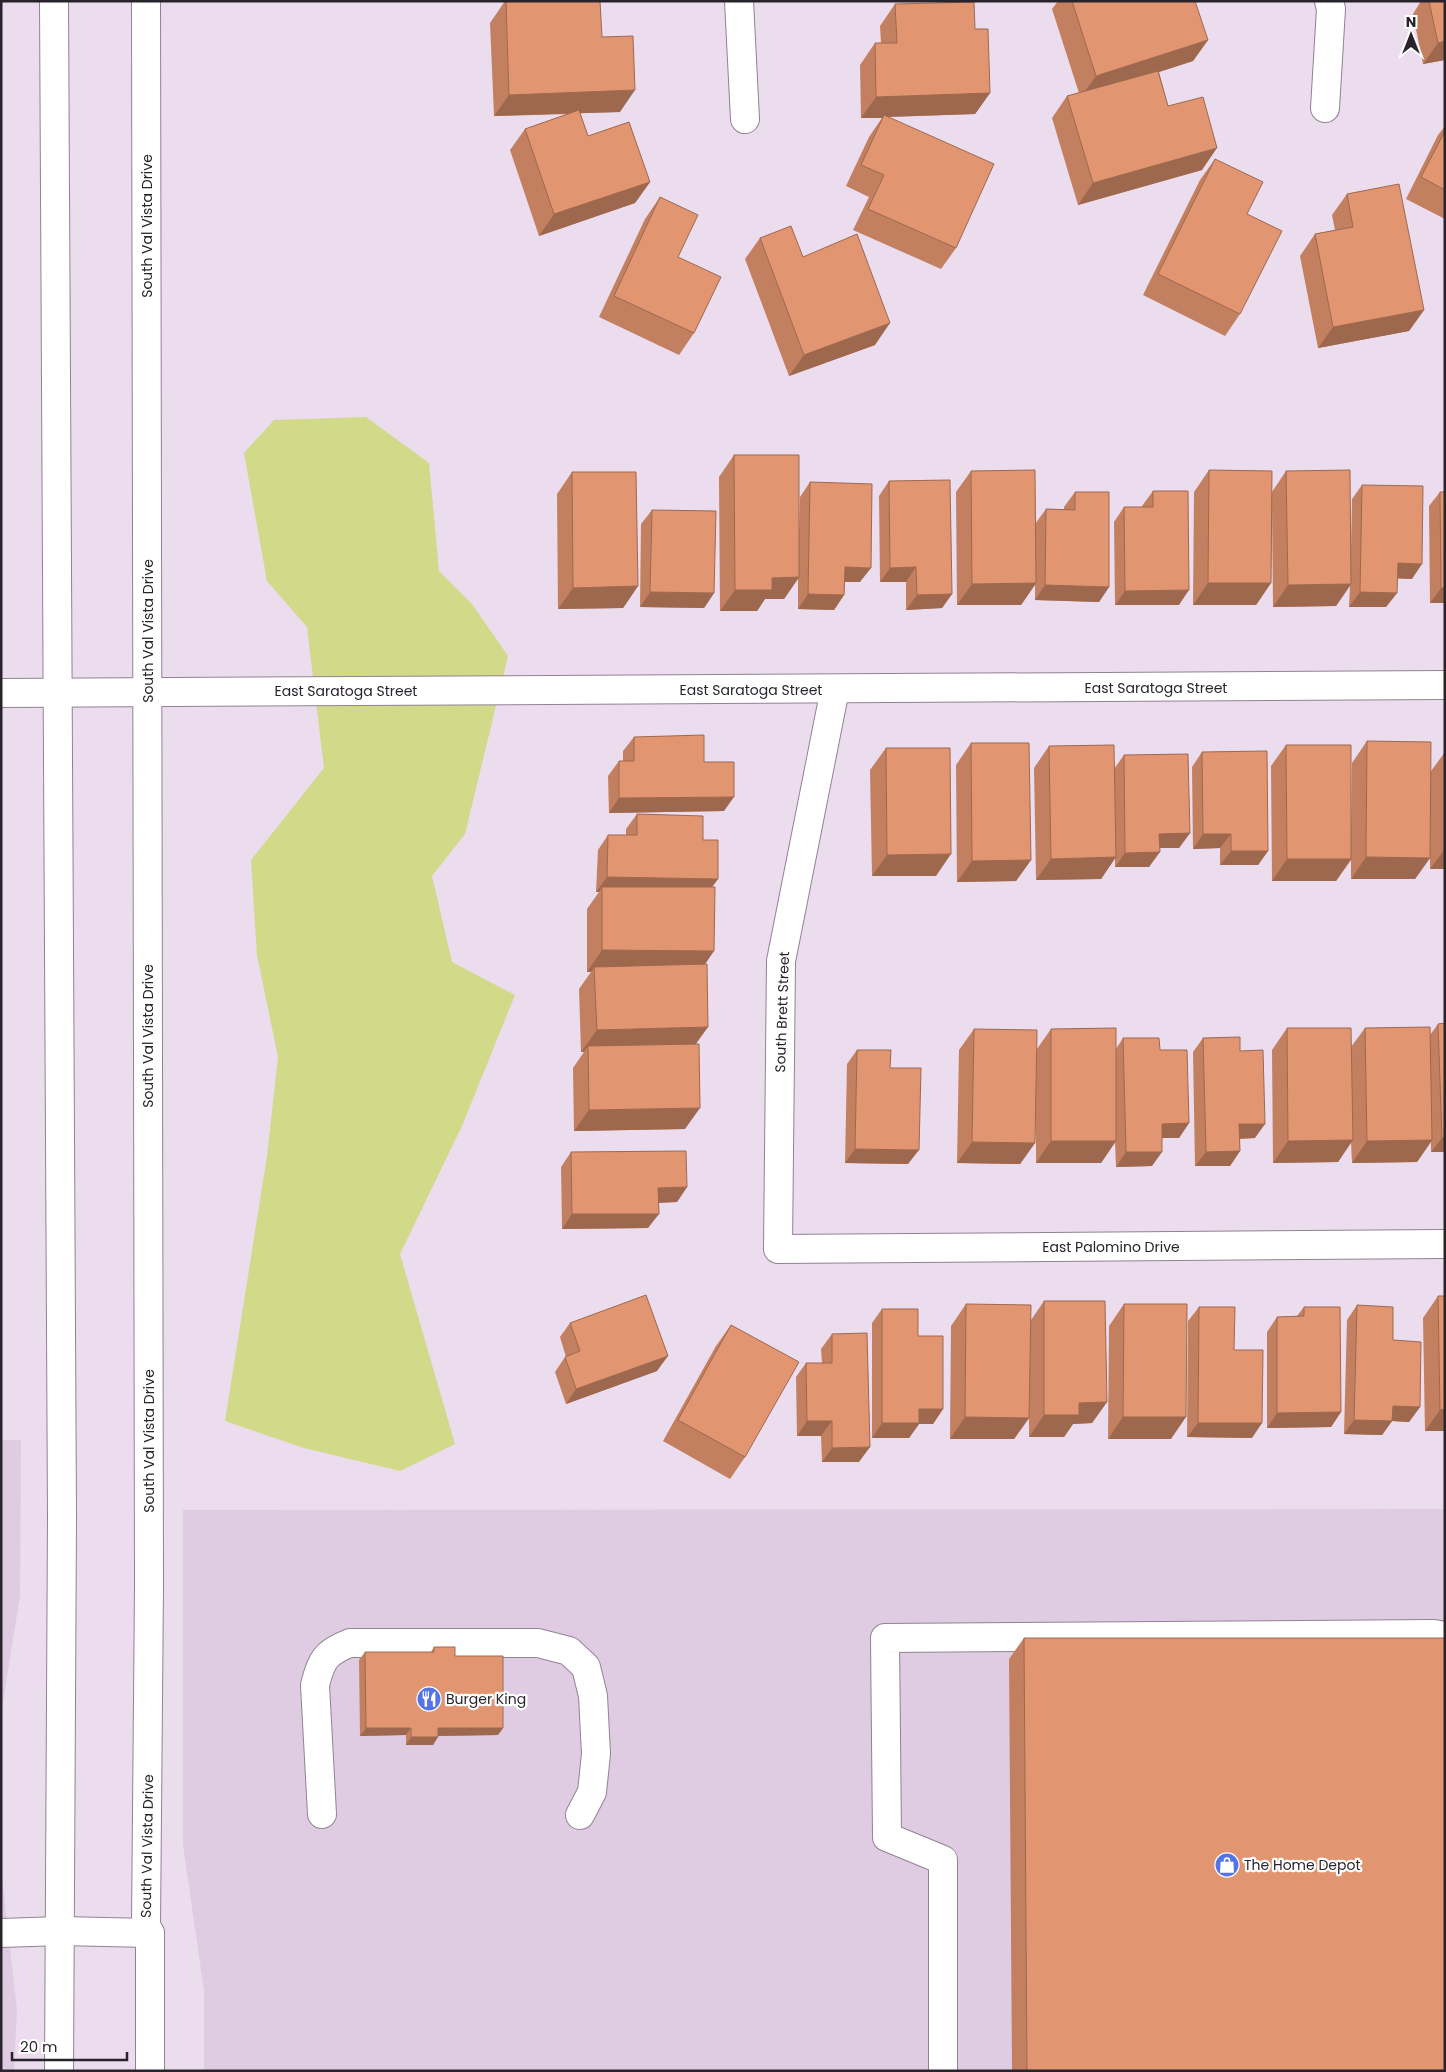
<svg xmlns="http://www.w3.org/2000/svg" width="1446" height="2072" font-family="Poppins,sans-serif">
	<style>
		.built { fill: #dfcce3 }
		.green { fill: #d2d988 }
		.lines { fill: none; stroke-linecap: round; stroke-linejoin: round }
		.minor-casing { stroke: #918393; stroke-width: 30 }
		.major-casing { stroke: #918393; stroke-width: 30 }
		.minor { stroke: #fff; stroke-width: 28 }
		.major { stroke: #fff; stroke-width: 28 }
		.wall { fill: #c28061 }
		.shaded-wall { fill: #9e684f }
		.building { fill: #e29571; stroke: #9e684f }
		.labels { text-anchor: middle; stroke-width: 4.5; stroke-linejoin: round; paint-order: stroke }
		.street-label { font-size: 14px; fill: #29242b; stroke: #fff }
		.poi-label { font-size: 14px; fill: #29242b; stroke: #fff; text-anchor: start }
	</style>
	<rect width="100%" height="100%" fill="#ebdcee"/>
	<!-- built -->
	<g class="built">
		<polygon points="1,1440 21,1440 20,1596 1,1713"/>
		<polygon points="1445,1509 1445,2071 204,2071 204,1991 183,1845 183,1510"/>
		<polygon points="1,1869 17,2010 14,2071 1,2071"/>
	</g>
	<!-- green -->
	<polygon class="green" points="366,417 429,463 439,571 472,604 508,656 465,834 432,876 452,962 515,995 462,1126 400,1254 455,1444 400,1471 304,1448 225,1421 267,1156 278,1057 257,955 251,860 324,768 307,627 267,581 244,453 274,420"/>
	<g class="lines">
		<defs>
			<g id="minor">
				<polyline points="739,1 745,119"/>
				<polyline points="1325,108 1331,9 1329,1"/>
				<polyline points="835,689 781,961 778,1249 1445,1244"/>
				<polyline points="1,693 1445,685"/>
				<path d="M 322,1814 L 315,1685 C 321,1660 326,1652 350,1643 L 538,1643 L 569,1651 L 586,1667 L 593,1696 L 596,1754 L 592,1792 L 580,1815"/>
				<polyline points="1,1933 60,1931"/>
				<polyline points="943,2071 943,1860 887,1837 885,1638 1434,1634 1445,1636"/>
			</g>
			<g id="major">
				<polyline points="54,1 62,1517 59,2071"/>
				<polyline points="146,1 149,1586 146,1926 150,1933 150,2071"/>
				<polyline points="60,1931 150,1933"/>
			</g>
		</defs>
		<!-- minor casing -->
		<use href="#minor" class="minor-casing"/>
		<!-- major casing -->
		<use href="#major" class="major-casing"/>
		<!-- minor -->
		<use href="#minor" class="minor"/>
		<!-- major -->
		<use href="#major" class="major"/>
	</g>
	<!-- wall -->
	<g class="wall">
		<polygon points="505,1 602,37 620,112 580,113 588,136 650,182 635,203 539,236 510,150 525,129 569,114 494,116 490,23"/>
		<polygon points="1058,1 1195,1 1208,40 1193,61 1159,72 1168,106 1202,170 1078,205 1052,118 1067,96 1079,93 1052,9"/>
		<polygon points="1421,1 1445,1 1445,60 1423,64 1413,14"/>
		<polygon points="895,4 975,29 990,93 975,114 889,117 956,248 941,269 853,230 869,197 846,186 869,137 882,118 861,118 860,65 875,43 881,43 880,26"/>
		<polygon points="1445,126 1445,219 1406,199 1438,135"/>
		<polygon points="1215,159 1247,214 1240,314 1225,336 1143,295 1200,180"/>
		<polygon points="1347,194 1424,310 1409,331 1318,348 1300,256 1315,234 1335,230 1332,215"/>
		<polygon points="660,197 678,257 694,333 679,355 599,317 645,219"/>
		<polygon points="760,238 803,257 875,345 789,376 745,259"/>
		<polygon points="734,455 799,533 800,497 810,482 860,582 845,582 844,595 834,610 798,609 798,579 784,599 765,599 757,611 720,611 719,477"/>
		<polygon points="1209,470 1272,492 1286,471 1351,549 1352,499 1362,485 1412,579 1397,578 1397,593 1386,607 1349,607 1350,586 1336,606 1273,607 1272,508 1271,583 1256,605 1193,605 1194,492"/>
		<polygon points="971,471 1035,524 1046,509 1064,509 1064,507 1075,492 1109,587 1099,602 1035,600 1035,585 1021,605 957,605 956,492"/>
		<polygon points="572,472 638,586 623,608 558,609 557,494"/>
		<polygon points="889,481 952,594 942,608 906,610 906,582 880,582 879,496"/>
		<polygon points="1153,491 1179,605 1115,605 1114,522 1124,507 1142,507 1142,506"/>
		<polygon points="1440,492 1445,603 1430,603 1429,506"/>
		<polygon points="652,510 714,593 704,608 640,607 641,524"/>
		<polygon points="634,737 704,762 724,811 609,813 608,776 619,761 623,761 623,751"/>
		<polygon points="1367,741 1431,771 1445,752 1445,869 1430,869 1430,858 1415,879 1351,879 1351,860 1336,881 1272,881 1271,766 1286,745 1351,830 1352,763"/>
		<polygon points="971,743 1031,860 1016,881 957,882 956,765"/>
		<polygon points="1049,746 1114,769 1124,755 1190,833 1179,848 1159,848 1149,867 1115,867 1115,858 1101,879 1036,880 1034,768"/>
		<polygon points="886,748 936,876 872,876 870,770"/>
		<polygon points="1202,752 1268,851 1258,865 1220,865 1220,848 1193,849 1192,767"/>
		<polygon points="637,814 703,840 712,887 705,965 696,1044 685,1129 574,1131 573,1068 584,1052 581,1052 579,989 591,972 587,972 587,909 599,892 596,892 598,850 608,835 626,835 626,829"/>
		<polygon points="1438,1024 1445,1152 1431,1152 1431,1142 1417,1162 1352,1163 1351,1142 1338,1162 1273,1163 1272,1050 1287,1028 1351,1047 1365,1028 1430,1035"/>
		<polygon points="974,1029 1037,1049 1051,1029 1116,1049 1123,1038 1160,1050 1189,1123 1179,1138 1162,1138 1152,1166 1116,1167 1115,1142 1101,1163 1036,1163 1036,1094 1035,1143 1020,1164 957,1163 959,1050"/>
		<polygon points="1203,1038 1240,1051 1255,1138 1240,1139 1240,1151 1230,1166 1195,1166 1193,1052"/>
		<polygon points="857,1050 890,1068 908,1164 845,1163 847,1064"/>
		<polygon points="571,1152 687,1187 677,1202 658,1203 648,1228 562,1229 561,1167"/>
		<polygon points="1438,1296 1445,1296 1445,1431 1425,1431 1423,1318"/>
		<polygon points="1044,1301 1107,1402 1092,1423 1073,1424 1064,1437 1029,1437 1029,1418 1014,1439 950,1439 951,1326 966,1304 1031,1320"/>
		<polygon points="1124,1304 1171,1439 1108,1439 1109,1326"/>
		<polygon points="1357,1305 1393,1340 1420,1407 1409,1422 1392,1421 1382,1435 1344,1434 1347,1320"/>
		<polygon points="1199,1307 1234,1350 1252,1438 1187,1437 1188,1321"/>
		<polygon points="1304,1307 1341,1412 1331,1427 1267,1428 1267,1332 1277,1317 1297,1316"/>
		<polygon points="882,1309 918,1336 943,1409 933,1424 919,1424 909,1438 872,1438 872,1323"/>
		<polygon points="570,1323 657,1371 566,1404 555,1372 565,1357 566,1357 560,1337"/>
		<polygon points="731,1325 745,1457 730,1479 663,1441 716,1346"/>
		<polygon points="832,1334 859,1462 822,1462 821,1436 797,1436 796,1377 806,1363 822,1363 821,1349"/>
		<polygon points="1024,1638 1445,2071 1012,2071 1009,1659"/>
		<polygon points="434,1647 455,1656 503,1728 498,1735 438,1736 433,1745 406,1745 406,1735 360,1736 359,1660 365,1652 431,1652"/>
	</g>
	<!-- shaded-wall -->
	<g class="shaded-wall">
		<polygon points="1208,40 1193,61 1081,97 1096,76"/>
		<polygon points="1445,41 1445,60 1423,64 1438,43"/>
		<polygon points="635,90 620,112 494,116 509,95"/>
		<polygon points="990,93 975,114 883,117 884,115 882,118 861,118 876,97"/>
		<polygon points="1217,148 1202,170 1078,205 1093,183"/>
		<polygon points="650,182 635,203 539,236 554,214"/>
		<polygon points="1424,310 1409,331 1318,348 1333,327"/>
		<polygon points="890,323 875,345 789,376 804,355"/>
		<polygon points="1398,563 1422,564 1412,579 1387,578"/>
		<polygon points="845,567 871,568 860,582 835,582"/>
		<polygon points="916,567 906,582 880,582 890,568"/>
		<polygon points="799,577 784,599 765,599 757,611 720,611 735,590 772,578"/>
		<polygon points="1036,583 1021,605 957,605 972,584"/>
		<polygon points="1208,583 1271,583 1256,605 1193,605"/>
		<polygon points="1351,584 1336,606 1273,607 1288,585"/>
		<polygon points="1045,585 1109,587 1099,602 1035,600"/>
		<polygon points="638,586 623,608 558,609 573,588"/>
		<polygon points="1441,588 1445,588 1445,603 1430,603"/>
		<polygon points="1189,590 1179,605 1115,605 1125,591"/>
		<polygon points="650,592 714,593 704,608 640,607"/>
		<polygon points="1360,592 1397,593 1386,607 1349,607"/>
		<polygon points="808,594 844,595 834,610 798,609"/>
		<polygon points="952,594 942,608 906,610 917,595"/>
		<polygon points="734,797 724,811 609,813 619,798"/>
		<polygon points="1190,833 1179,848 1149,848 1159,834"/>
		<polygon points="1203,834 1231,834 1220,848 1193,849"/>
		<polygon points="1445,849 1445,869 1430,869"/>
		<polygon points="1231,851 1268,851 1258,865 1220,865"/>
		<polygon points="1160,852 1149,867 1115,867 1125,853"/>
		<polygon points="951,854 936,876 872,876 887,855"/>
		<polygon points="1116,857 1101,879 1036,880 1051,859"/>
		<polygon points="1366,857 1430,858 1415,879 1351,879"/>
		<polygon points="1287,859 1351,859 1336,881 1272,881"/>
		<polygon points="1031,860 1016,881 957,882 972,861"/>
		<polygon points="607,877 718,879 707,894 602,887 599,892 596,892"/>
		<polygon points="602,950 714,951 699,973 594,967 591,972 587,972"/>
		<polygon points="708,1027 693,1048 588,1046 584,1052 581,1052 597,1030"/>
		<polygon points="700,1108 685,1129 574,1131 589,1110"/>
		<polygon points="1189,1123 1179,1138 1151,1138 1162,1124"/>
		<polygon points="1239,1124 1265,1124 1255,1138 1229,1139"/>
		<polygon points="1442,1138 1445,1138 1445,1152 1431,1152"/>
		<polygon points="1353,1140 1338,1162 1273,1163 1288,1141"/>
		<polygon points="1432,1140 1417,1162 1352,1163 1367,1141"/>
		<polygon points="1051,1141 1116,1141 1101,1163 1036,1163"/>
		<polygon points="972,1142 1035,1143 1020,1164 957,1163"/>
		<polygon points="855,1149 919,1150 908,1164 845,1163"/>
		<polygon points="1240,1151 1230,1166 1195,1166 1206,1152"/>
		<polygon points="1126,1152 1162,1152 1152,1166 1116,1167"/>
		<polygon points="687,1187 677,1202 648,1203 658,1188"/>
		<polygon points="572,1214 659,1214 648,1228 562,1229"/>
		<polygon points="668,1356 657,1371 566,1404 576,1389"/>
		<polygon points="1107,1402 1092,1423 1073,1424 1064,1437 1029,1437 1044,1415 1079,1403"/>
		<polygon points="1393,1406 1420,1407 1409,1422 1392,1421 1382,1435 1344,1434 1354,1420"/>
		<polygon points="919,1409 943,1409 933,1424 919,1424 909,1438 872,1438 882,1423"/>
		<polygon points="1445,1409 1445,1431 1425,1431 1440,1410"/>
		<polygon points="1341,1412 1331,1427 1267,1428 1277,1413"/>
		<polygon points="965,1417 1029,1418 1014,1439 950,1439"/>
		<polygon points="1123,1417 1186,1417 1171,1439 1108,1439"/>
		<polygon points="807,1421 832,1421 821,1436 797,1436"/>
		<polygon points="1198,1423 1262,1423 1252,1438 1187,1437"/>
		<polygon points="870,1447 859,1462 822,1462 832,1448"/>
		<polygon points="366,1728 411,1728 406,1735 360,1736"/>
		<polygon points="438,1728 503,1728 498,1735 433,1736"/>
		<polygon points="411,1737 438,1737 433,1745 406,1745"/>
	</g>
	<!-- building -->
	<g class="building">
		<polygon points="506,1 600,1 602,37 633,36 635,90 509,95"/>
		<polygon points="1072,1 1195,1 1208,40 1096,76"/>
		<polygon points="1429,1 1445,1 1445,41 1438,43"/>
		<polygon points="974,2 975,29 988,29 990,93 876,97 875,43 897,43 895,4"/>
		<polygon points="1158,71 1168,106 1203,97 1217,148 1093,183 1067,96"/>
		<polygon points="579,110 588,136 629,122 650,182 554,214 525,129"/>
		<polygon points="884,115 994,164 956,248 868,209 884,175 861,165"/>
		<polygon points="1445,131 1445,190 1421,177"/>
		<polygon points="1215,159 1263,182 1247,214 1282,231 1240,314 1158,274"/>
		<polygon points="1399,184 1424,310 1333,327 1315,234 1353,227 1347,194"/>
		<polygon points="660,197 698,215 678,257 721,277 694,333 614,296"/>
		<polygon points="791,226 803,257 857,234 890,323 804,355 760,238"/>
		<polygon points="734,455 799,455 799,577 772,578 772,590 735,590"/>
		<polygon points="1035,470 1036,583 972,584 971,471"/>
		<polygon points="1209,470 1272,471 1271,583 1208,583"/>
		<polygon points="1350,470 1351,584 1288,585 1286,471"/>
		<polygon points="572,472 636,472 638,586 573,588"/>
		<polygon points="950,480 952,594 917,595 916,567 890,568 889,481"/>
		<polygon points="810,482 872,484 871,568 845,567 844,595 808,594"/>
		<polygon points="1362,485 1423,486 1422,564 1398,563 1397,593 1360,592"/>
		<polygon points="1153,491 1188,491 1189,590 1125,591 1124,507 1153,507"/>
		<polygon points="1075,492 1109,492 1109,587 1045,585 1046,509 1075,510"/>
		<polygon points="1440,492 1445,492 1445,588 1441,588"/>
		<polygon points="652,510 716,511 714,593 650,592"/>
		<polygon points="704,735 704,762 734,762 734,797 619,798 619,761 634,761 634,737"/>
		<polygon points="1367,741 1431,742 1430,858 1366,857"/>
		<polygon points="971,743 1029,743 1031,860 972,861"/>
		<polygon points="1114,745 1116,857 1051,859 1049,746"/>
		<polygon points="1286,745 1351,745 1351,859 1287,859"/>
		<polygon points="886,748 950,748 951,854 887,855"/>
		<polygon points="1267,751 1268,851 1231,851 1231,834 1203,834 1202,752"/>
		<polygon points="1188,754 1190,833 1159,834 1160,852 1125,853 1124,755"/>
		<polygon points="637,814 703,816 703,840 718,840 718,879 607,877 608,835 637,835"/>
		<polygon points="602,887 715,887 714,951 602,950"/>
		<polygon points="707,964 708,1027 597,1030 594,967"/>
		<polygon points="1445,1023 1445,1138 1442,1138 1438,1024"/>
		<polygon points="1430,1027 1432,1140 1367,1141 1365,1028"/>
		<polygon points="1116,1028 1116,1141 1051,1141 1051,1029"/>
		<polygon points="1287,1028 1351,1028 1353,1140 1288,1141"/>
		<polygon points="974,1029 1037,1030 1035,1143 972,1142"/>
		<polygon points="1240,1037 1240,1051 1263,1050 1265,1124 1239,1124 1240,1151 1206,1152 1203,1038"/>
		<polygon points="1123,1038 1159,1038 1160,1050 1187,1050 1189,1123 1162,1124 1162,1152 1126,1152"/>
		<polygon points="699,1044 700,1108 589,1110 588,1046"/>
		<polygon points="857,1050 891,1050 890,1068 921,1068 919,1150 855,1149"/>
		<polygon points="686,1151 687,1187 658,1188 659,1214 572,1214 571,1152"/>
		<polygon points="646,1295 668,1356 576,1389 565,1357 580,1351 570,1323"/>
		<polygon points="1438,1296 1445,1296 1445,1409 1440,1410"/>
		<polygon points="1044,1301 1105,1301 1107,1402 1079,1403 1079,1415 1044,1415"/>
		<polygon points="966,1304 1031,1305 1029,1418 965,1417"/>
		<polygon points="1124,1304 1187,1304 1186,1417 1123,1417"/>
		<polygon points="1357,1305 1393,1307 1393,1340 1421,1342 1420,1407 1393,1406 1392,1421 1354,1420"/>
		<polygon points="1199,1307 1235,1307 1234,1350 1263,1350 1262,1423 1198,1423"/>
		<polygon points="1304,1307 1340,1307 1341,1412 1277,1413 1277,1317 1304,1316"/>
		<polygon points="882,1309 918,1309 918,1336 943,1336 943,1409 919,1409 919,1423 882,1423"/>
		<polygon points="731,1325 799,1362 745,1457 678,1420"/>
		<polygon points="867,1333 870,1447 832,1448 832,1421 807,1421 806,1363 832,1363 832,1334"/>
		<polygon points="1024,1638 1445,1638 1445,2071 1027,2071"/>
		<polygon points="434,1647 455,1647 455,1656 503,1656 503,1728 438,1728 438,1737 411,1737 411,1728 366,1728 365,1652 434,1652"/>
	</g>
	<!-- icons -->
	<defs>
		<symbol id="restaurant-disc" viewBox="-11 -11 22 22"><circle r="9.5" fill="#5274e8" stroke="#fff"/><path d="M-5-6h1v4h1v-4h1v4h1v-4h1v5L-1.5 .5V6h-2V.5L-5-1ZM5-6V6H3V1.5H1.5Q1.5-4 5-6Z" fill="#fff"/></symbol>
		<symbol id="shop-disc" viewBox="-11 -11 22 22"><circle r="9.5" fill="#5274e8" stroke="#fff"/><path d="M-5-2.5h2.3a2.7 3.5 0 0 1 5.4 0H5L5.5 6h-11ZM-1.5-2.5h3a1.5 2.3 0 0 0-3 0Z" fill="#fff"/></symbol>
	</defs>
	<g fill-rule="evenodd">
		<use href="#restaurant-disc" x="415" y="1685" width="28" height="28"/>
		<use href="#shop-disc" x="1213" y="1851" width="28" height="28"/>
	</g>
	<g class="labels">
		<!-- street labels -->
		<g class="street-label">
			<text transform="translate(147 226) rotate(-90)" y="5">South Val Vista Drive</text>
			<text transform="translate(148 631) rotate(-90)" y="5">South Val Vista Drive</text>
			<text x="1156" y="693">East Saratoga Street</text>
			<text x="751" y="695">East Saratoga Street</text>
			<text x="346" y="696">East Saratoga Street</text>
			<text transform="translate(782 1012) rotate(-88)" y="5">South Brett Street</text>
			<text transform="translate(148 1036) rotate(-90)" y="5">South Val Vista Drive</text>
			<text x="1111" y="1252">East Palomino Drive</text>
			<text transform="translate(149 1441) rotate(-90)" y="5">South Val Vista Drive</text>
			<text transform="translate(147 1846) rotate(-89)" y="5">South Val Vista Drive</text>
		</g>
		<!-- poi labels -->
		<g class="poi-label">
			<text x="446" y="1704">Burger King</text>
			<text x="1244" y="1870">The Home Depot</text>
		</g>
	</g>
	<!-- border -->
	<rect width="1446" height="2072" fill="none" stroke="#29242b" stroke-width="5"/>
	<!-- north arrow -->
	<g transform="translate(1411 35)" stroke="#ffffff" stroke-width="4" paint-order="stroke">
	<path d="M0-4L9 19L0 12L-9 19Z" fill="#29242b"/>
	<text y="-8" font-size="14" font-weight="bold" text-anchor="middle" fill="#29242b">N</text>
	</g>
	<!-- scale -->
	<path d="M12 2052v8h115v-8" fill="none" stroke="#29242b" stroke-width="2.5"/>
	<text x="20" y="2052" font-size="15" fill="#29242b" stroke="#ffffff" stroke-width="4" paint-order="stroke">20 m</text>
</svg>
